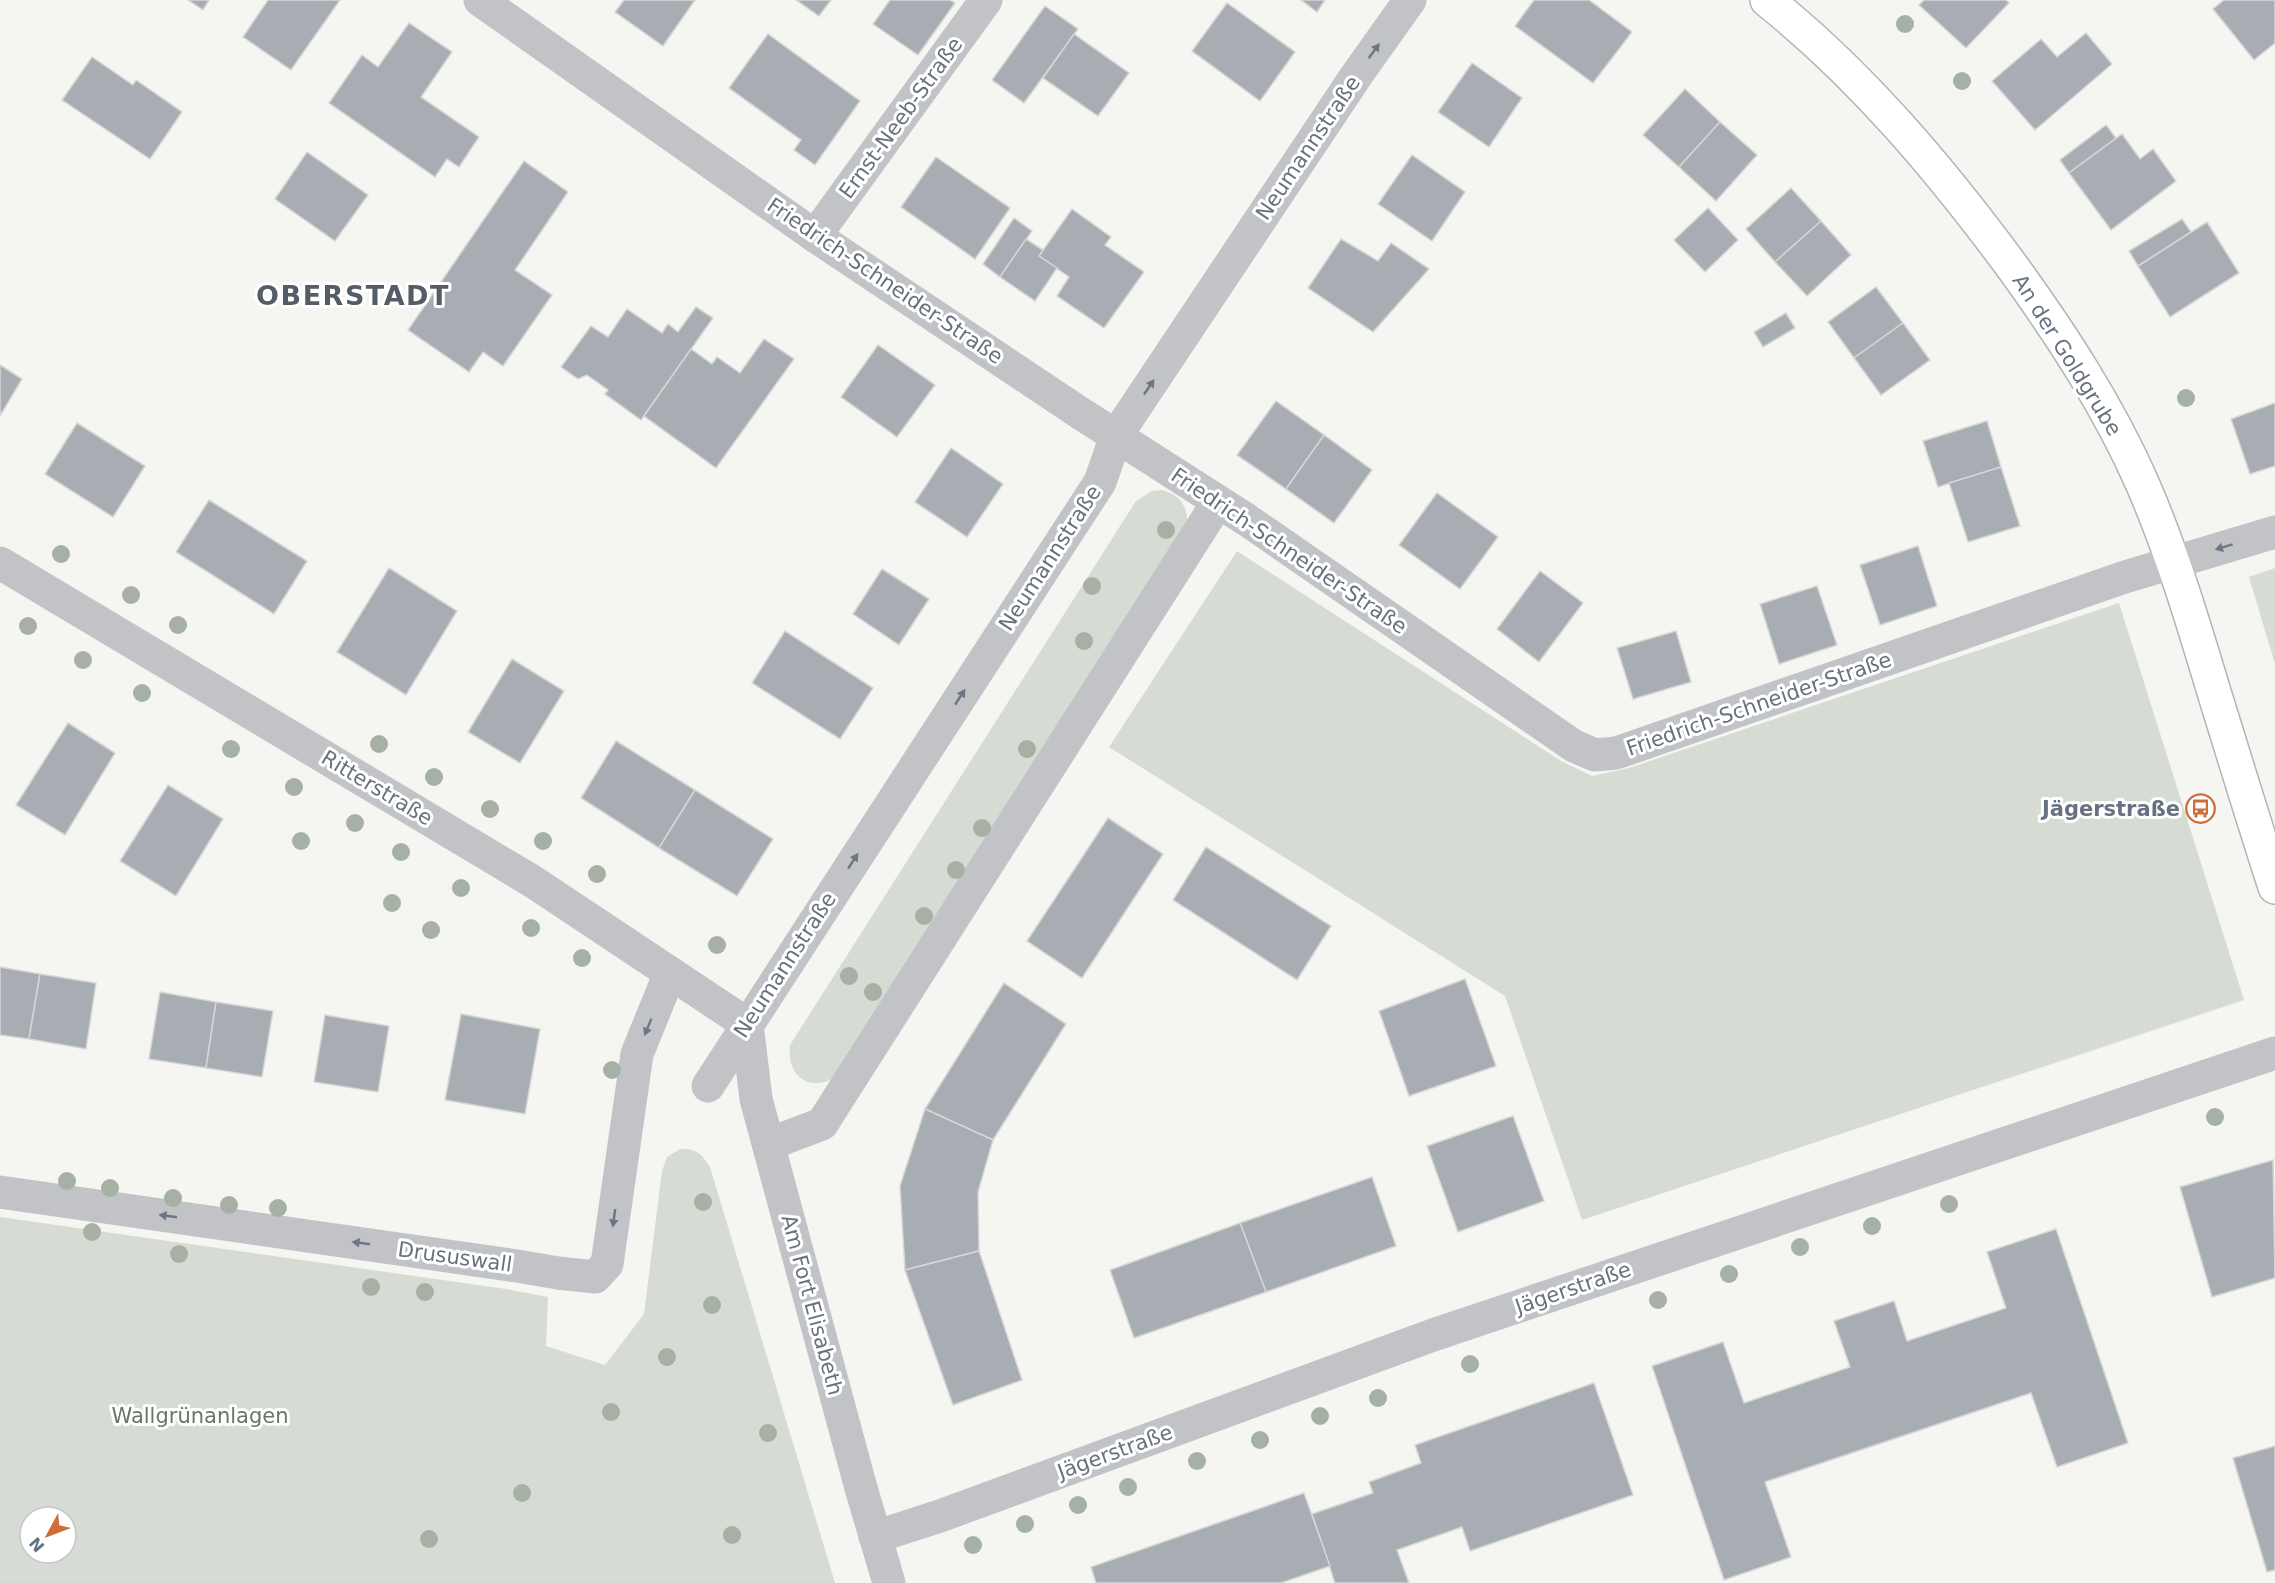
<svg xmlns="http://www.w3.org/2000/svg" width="2275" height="1583" font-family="'DejaVu Sans',sans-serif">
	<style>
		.green { fill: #d6dbd4; fill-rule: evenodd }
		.building { fill: #a7adb3; stroke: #d6d6d5; stroke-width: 1.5 }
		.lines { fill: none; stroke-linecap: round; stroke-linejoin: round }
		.secondary-casing { stroke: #b1b5b9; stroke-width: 36 }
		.street { stroke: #c1c3c7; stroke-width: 33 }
		.secondary { stroke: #fff; stroke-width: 33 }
		.tree { fill: #a7b0a4 }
		.oneway { fill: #6c7684 }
		.labels { text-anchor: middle; stroke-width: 6; stroke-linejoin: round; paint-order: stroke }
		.street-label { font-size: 21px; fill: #677280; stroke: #fff }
		.poi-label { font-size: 21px; font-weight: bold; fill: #677280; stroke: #fff; text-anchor: end }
		.park-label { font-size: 21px; fill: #677865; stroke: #fff }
		.district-label { font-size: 27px; font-weight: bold; letter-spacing: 1.5px; fill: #545c66; stroke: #fff }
	</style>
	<rect width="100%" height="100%" fill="#f5f5f2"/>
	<!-- green -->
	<g class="green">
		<path d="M 1162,490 C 1180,495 1188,506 1187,524 L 837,1076 C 810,1094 786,1076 790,1045 L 1136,501 L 1152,491 Z"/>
		<polygon points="1237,551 1561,761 1592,776 1629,768 2119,603 2244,1000 1582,1220 1505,996 1109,747"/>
		<polygon points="2275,568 2275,664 2249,577"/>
		<path d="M 680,1149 C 696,1148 702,1154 710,1167 L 835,1583 L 0,1583 L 0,1217 L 506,1289 L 548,1297 L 546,1346 L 605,1365 L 644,1314 L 662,1171 L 667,1157 ZM 30,1517 L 66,1517 L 66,1553 L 30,1553 Z"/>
	</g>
	<!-- building -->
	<g class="building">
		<polygon points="188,0 209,0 203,10"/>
		<polygon points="268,0 340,0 291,70 243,37"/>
		<polygon points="624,0 695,0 663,46 615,12"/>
		<polygon points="796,0 831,0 819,16"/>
		<polygon points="890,0 950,0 955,3 918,55 873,24"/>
		<polygon points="1301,0 1325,0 1317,12"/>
		<polygon points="1534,0 1589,0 1632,32 1593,83 1515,26"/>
		<polygon points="1924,0 2006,0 2009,3 1966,48 1919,5"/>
		<polygon points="2224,0 2275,0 2275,43 2254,60 2213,9"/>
		<polygon points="1227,3 1295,52 1260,101 1192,51"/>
		<polygon points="1045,6 1078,29 1024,103 992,80"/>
		<polygon points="409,23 452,52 421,97 479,137 459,167 447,159 435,177 329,103 362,55 378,67"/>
		<polygon points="2086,33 2112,64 2035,130 1992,81 2041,39 2057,57"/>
		<polygon points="768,34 860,101 815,165 794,150 801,140 729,88"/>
		<polygon points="1074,34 1129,73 1098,116 1043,78"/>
		<polygon points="92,57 133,85 136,80 182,112 150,159 62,100"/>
		<polygon points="1472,63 1522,98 1489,147 1438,112"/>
		<polygon points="1685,89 1720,122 1679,167 1643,135"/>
		<polygon points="1720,122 1757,155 1716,201 1679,167"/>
		<polygon points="2106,125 2116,138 2069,173 2060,160"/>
		<polygon points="2122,134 2140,159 2153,149 2176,181 2111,230 2069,173"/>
		<polygon points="307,152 368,195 335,241 275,199"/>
		<polygon points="1412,155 1465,192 1432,241 1378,204"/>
		<polygon points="936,157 1010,208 975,259 901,207"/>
		<polygon points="524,161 568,192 515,270 552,295 503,366 483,352 469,372 408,330"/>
		<polygon points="1791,188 1821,221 1775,262 1746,229"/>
		<polygon points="1708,208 1738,240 1705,272 1674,240"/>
		<polygon points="1072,209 1111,237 1105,245 1144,272 1104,328 1057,296 1069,277 1039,256"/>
		<polygon points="1014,218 1032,231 1000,277 983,264"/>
		<polygon points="2182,219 2191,232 2138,266 2129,251"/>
		<polygon points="1821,221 1851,255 1807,296 1775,262"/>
		<polygon points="2207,222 2239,273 2170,317 2138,266"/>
		<polygon points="1026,239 1043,250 1039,256 1057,268 1035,301 1000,277"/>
		<polygon points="1341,239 1378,261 1391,243 1429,269 1373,332 1308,288"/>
		<polygon points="1876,287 1903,323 1854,358 1828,322"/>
		<polygon points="696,307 713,318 641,420 605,394 608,390 587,375 578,379 561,367 591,326 608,337 627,309 662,333 668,324 678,332"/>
		<polygon points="1786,313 1795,328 1763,347 1754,332"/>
		<polygon points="1903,323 1930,360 1881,395 1854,358"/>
		<polygon points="764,339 794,359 716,468 644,416 691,349 712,364 717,357 740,373"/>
		<polygon points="878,345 935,385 897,437 841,397"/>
		<polygon points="0,365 22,379 0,416"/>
		<polygon points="1276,401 1324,435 1286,489 1237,455"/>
		<polygon points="2275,403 2275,466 2250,474 2231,419"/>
		<polygon points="1987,421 2001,467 1938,487 1923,441"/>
		<polygon points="77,423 145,466 113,517 45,474"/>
		<polygon points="1324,435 1372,470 1334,523 1286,489"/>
		<polygon points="951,448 1003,484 967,537 915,502"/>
		<polygon points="2001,467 2020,526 1968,542 1949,483"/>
		<polygon points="1437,493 1498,537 1460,589 1399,545"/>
		<polygon points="209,500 307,561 274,614 176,552"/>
		<polygon points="1918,546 1937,606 1880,625 1860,565"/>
		<polygon points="389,568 457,611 406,695 337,652"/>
		<polygon points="882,569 929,599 899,645 853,614"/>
		<polygon points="1540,571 1583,603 1539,662 1497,629"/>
		<polygon points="1817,586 1837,645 1779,664 1760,604"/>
		<polygon points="785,631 873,688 840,739 752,683"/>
		<polygon points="1676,631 1691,682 1633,699 1617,648"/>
		<polygon points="512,659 564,691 520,763 468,732"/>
		<polygon points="68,723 115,753 65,835 16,805"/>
		<polygon points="616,741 695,790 659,848 581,798"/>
		<polygon points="168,785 223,819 176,896 120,861"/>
		<polygon points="695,790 773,839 737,896 659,848"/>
		<polygon points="1108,818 1163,854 1082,978 1027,941"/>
		<polygon points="1206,847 1331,926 1297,980 1173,900"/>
		<polygon points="0,967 40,974 29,1039 0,1035"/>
		<polygon points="40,974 96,983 86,1049 29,1039"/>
		<polygon points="1465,979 1496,1066 1409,1096 1379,1011"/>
		<polygon points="1004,983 1066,1024 993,1140 925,1109"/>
		<polygon points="160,992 216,1002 206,1068 149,1059"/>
		<polygon points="216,1002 273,1011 262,1077 206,1068"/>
		<polygon points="461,1014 540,1029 525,1114 445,1100"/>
		<polygon points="325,1015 389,1026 378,1092 314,1082"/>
		<polygon points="925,1109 993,1140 978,1192 979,1251 905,1270 900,1186"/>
		<polygon points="1513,1116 1544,1201 1458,1232 1427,1146"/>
		<polygon points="2273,1160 2275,1278 2212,1297 2180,1187"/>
		<polygon points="1372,1177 1396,1246 1266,1292 1240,1223"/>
		<polygon points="1240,1223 1266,1292 1134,1338 1110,1270"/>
		<polygon points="2056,1229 2128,1443 2057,1467 2031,1393 1765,1482 1791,1557 1724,1580 1652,1366 1723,1342 1744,1403 1850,1367 1834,1321 1894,1301 1907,1341 2006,1308 1987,1252"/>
		<polygon points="979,1251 1022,1380 953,1405 905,1270"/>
		<polygon points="1594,1383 1633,1495 1470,1551 1462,1527 1397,1550 1409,1583 1335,1583 1312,1514 1373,1493 1369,1482 1421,1463 1415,1445"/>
		<polygon points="2275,1446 2275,1570 2267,1572 2233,1458"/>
		<polygon points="1304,1493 1330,1566 1281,1583 1096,1583 1091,1567"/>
	</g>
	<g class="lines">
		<defs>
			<path id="secondary" d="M 1767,0 C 1861,75 1940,169 2011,265 C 2061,334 2109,407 2143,485 C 2172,552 2193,622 2214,692 C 2234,757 2254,822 2275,887"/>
		</defs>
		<!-- secondary casing -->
		<use href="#secondary" class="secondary-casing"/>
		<!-- street -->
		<g class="street">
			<polyline points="480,0 815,236 1080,413 1247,520 1574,746 1595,755 1616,753 2125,577 2275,532"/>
			<polyline points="815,236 986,0"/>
			<polyline points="0,563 532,881 747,1024 756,1099 861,1488 889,1583"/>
			<polyline points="708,1086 1100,482 1116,436 1356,76 1410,0"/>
			<polyline points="769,1144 822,1124 1218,502"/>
			<polyline points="0,1192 517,1266 558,1273 595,1277 607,1264 637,1054 670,973"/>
			<polyline points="875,1537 940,1516 1433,1335 2275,1053"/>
		</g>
		<!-- secondary -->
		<use href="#secondary" class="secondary"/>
	</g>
	<!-- trees -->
	<g class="tree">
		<circle cx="1905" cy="24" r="9"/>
		<circle cx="1962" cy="81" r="9"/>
		<circle cx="2186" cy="398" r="9"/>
		<circle cx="1166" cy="530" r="9"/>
		<circle cx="61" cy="554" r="9"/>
		<circle cx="1092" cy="586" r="9"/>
		<circle cx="131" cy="595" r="9"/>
		<circle cx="178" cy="625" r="9"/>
		<circle cx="28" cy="626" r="9"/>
		<circle cx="1084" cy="641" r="9"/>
		<circle cx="83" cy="660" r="9"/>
		<circle cx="142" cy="693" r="9"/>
		<circle cx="379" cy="744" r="9"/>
		<circle cx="231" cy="749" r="9"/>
		<circle cx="1027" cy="749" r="9"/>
		<circle cx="434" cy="777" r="9"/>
		<circle cx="294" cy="787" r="9"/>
		<circle cx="490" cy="809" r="9"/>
		<circle cx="355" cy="823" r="9"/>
		<circle cx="982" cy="828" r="9"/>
		<circle cx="301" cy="841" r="9"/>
		<circle cx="543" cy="841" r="9"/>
		<circle cx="401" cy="852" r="9"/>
		<circle cx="956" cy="870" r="9"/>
		<circle cx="597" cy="874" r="9"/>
		<circle cx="461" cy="888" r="9"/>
		<circle cx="392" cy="903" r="9"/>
		<circle cx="924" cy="916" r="9"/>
		<circle cx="531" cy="928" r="9"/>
		<circle cx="431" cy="930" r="9"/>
		<circle cx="717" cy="945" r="9"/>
		<circle cx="582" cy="958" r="9"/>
		<circle cx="849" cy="976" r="9"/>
		<circle cx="873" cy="992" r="9"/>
		<circle cx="612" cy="1070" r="9"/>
		<circle cx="2215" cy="1117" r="9"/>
		<circle cx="67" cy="1181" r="9"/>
		<circle cx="110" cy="1188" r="9"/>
		<circle cx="173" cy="1198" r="9"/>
		<circle cx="703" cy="1202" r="9"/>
		<circle cx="1949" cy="1204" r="9"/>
		<circle cx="229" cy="1205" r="9"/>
		<circle cx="278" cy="1208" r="9"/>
		<circle cx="1872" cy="1226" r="9"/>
		<circle cx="92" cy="1232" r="9"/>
		<circle cx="1800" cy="1247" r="9"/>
		<circle cx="179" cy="1254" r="9"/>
		<circle cx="1729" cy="1274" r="9"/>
		<circle cx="371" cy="1287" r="9"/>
		<circle cx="425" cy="1292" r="9"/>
		<circle cx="1658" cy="1300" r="9"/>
		<circle cx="712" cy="1305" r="9"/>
		<circle cx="667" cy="1357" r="9"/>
		<circle cx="1470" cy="1364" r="9"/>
		<circle cx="1378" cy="1398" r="9"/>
		<circle cx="611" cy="1412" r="9"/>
		<circle cx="1320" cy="1416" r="9"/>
		<circle cx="768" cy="1433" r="9"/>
		<circle cx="1260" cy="1440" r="9"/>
		<circle cx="1197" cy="1461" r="9"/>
		<circle cx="1128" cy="1487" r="9"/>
		<circle cx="522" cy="1493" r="9"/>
		<circle cx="1078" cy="1505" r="9"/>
		<circle cx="1025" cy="1524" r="9"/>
		<circle cx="732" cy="1535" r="9"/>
		<circle cx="429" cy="1539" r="9"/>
		<circle cx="973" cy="1545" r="9"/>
	</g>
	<!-- one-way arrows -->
	<defs><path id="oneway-solid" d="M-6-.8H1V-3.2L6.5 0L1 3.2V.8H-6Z" transform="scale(1.5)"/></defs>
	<g class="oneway">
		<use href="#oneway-solid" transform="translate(1374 51) rotate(-54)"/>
		<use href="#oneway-solid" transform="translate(1149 387) rotate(-56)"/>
		<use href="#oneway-solid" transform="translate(2224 547) rotate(163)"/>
		<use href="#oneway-solid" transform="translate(960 697) rotate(-57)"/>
		<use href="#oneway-solid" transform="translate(853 861) rotate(-57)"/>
		<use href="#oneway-solid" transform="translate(648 1027) rotate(112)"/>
		<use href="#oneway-solid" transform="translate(168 1216) rotate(-172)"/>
		<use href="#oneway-solid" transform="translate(614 1218) rotate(98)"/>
		<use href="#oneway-solid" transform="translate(361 1243) rotate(-172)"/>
	</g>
	<!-- icons -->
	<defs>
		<symbol id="bus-ring" viewBox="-11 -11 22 22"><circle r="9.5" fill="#fff" stroke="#cf6c38" stroke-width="1.5"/><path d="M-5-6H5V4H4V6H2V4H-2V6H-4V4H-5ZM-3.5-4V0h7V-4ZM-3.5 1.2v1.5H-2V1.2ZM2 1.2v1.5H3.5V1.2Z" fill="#cf6c38"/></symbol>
	</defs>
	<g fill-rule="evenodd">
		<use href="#bus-ring" x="2184" y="792" width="33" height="33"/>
	</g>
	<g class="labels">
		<!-- street labels -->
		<g class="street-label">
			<text transform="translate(901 118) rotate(-54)" y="7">Ernst-Neeb-Straße</text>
			<text transform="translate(1308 148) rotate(-56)" y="7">Neumannstraße</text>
			<text transform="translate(885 281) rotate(34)" y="7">Friedrich-Schneider-Straße</text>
			<text transform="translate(2067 355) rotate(58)" y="7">An der Goldgrube</text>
			<text transform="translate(1289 551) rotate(34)" y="7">Friedrich-Schneider-Straße</text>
			<text transform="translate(1050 558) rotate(-57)" y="7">Neumannstraße</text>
			<text transform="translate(1759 704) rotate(-19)" y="7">Friedrich-Schneider-Straße</text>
			<text transform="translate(377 788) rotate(31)" y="7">Ritterstraße</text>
			<text transform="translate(785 965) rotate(-57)" y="7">Neumannstraße</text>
			<text transform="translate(455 1257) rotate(8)" y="7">Drususwall</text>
			<text transform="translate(1573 1288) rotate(-19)" y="7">Jägerstraße</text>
			<text transform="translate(812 1305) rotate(75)" y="7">Am Fort Elisabeth</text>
			<text transform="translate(1115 1452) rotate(-20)" y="7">Jägerstraße</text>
		</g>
		<!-- poi labels -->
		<g class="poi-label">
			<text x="2180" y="816">Jägerstraße</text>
		</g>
		<!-- park labels -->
		<g class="park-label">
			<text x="200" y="1423">Wallgrünanlagen</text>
		</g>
		<!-- district labels -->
		<g class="district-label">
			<text x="353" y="305">OBERSTADT</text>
		</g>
	</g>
	<!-- north arrow -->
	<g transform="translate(48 1535) rotate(229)"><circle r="28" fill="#ffffff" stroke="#c2c7cc" stroke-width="1.5"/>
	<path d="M0-4.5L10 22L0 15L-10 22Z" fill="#cf6c38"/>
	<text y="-9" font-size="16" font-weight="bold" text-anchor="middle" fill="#677280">N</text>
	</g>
</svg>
